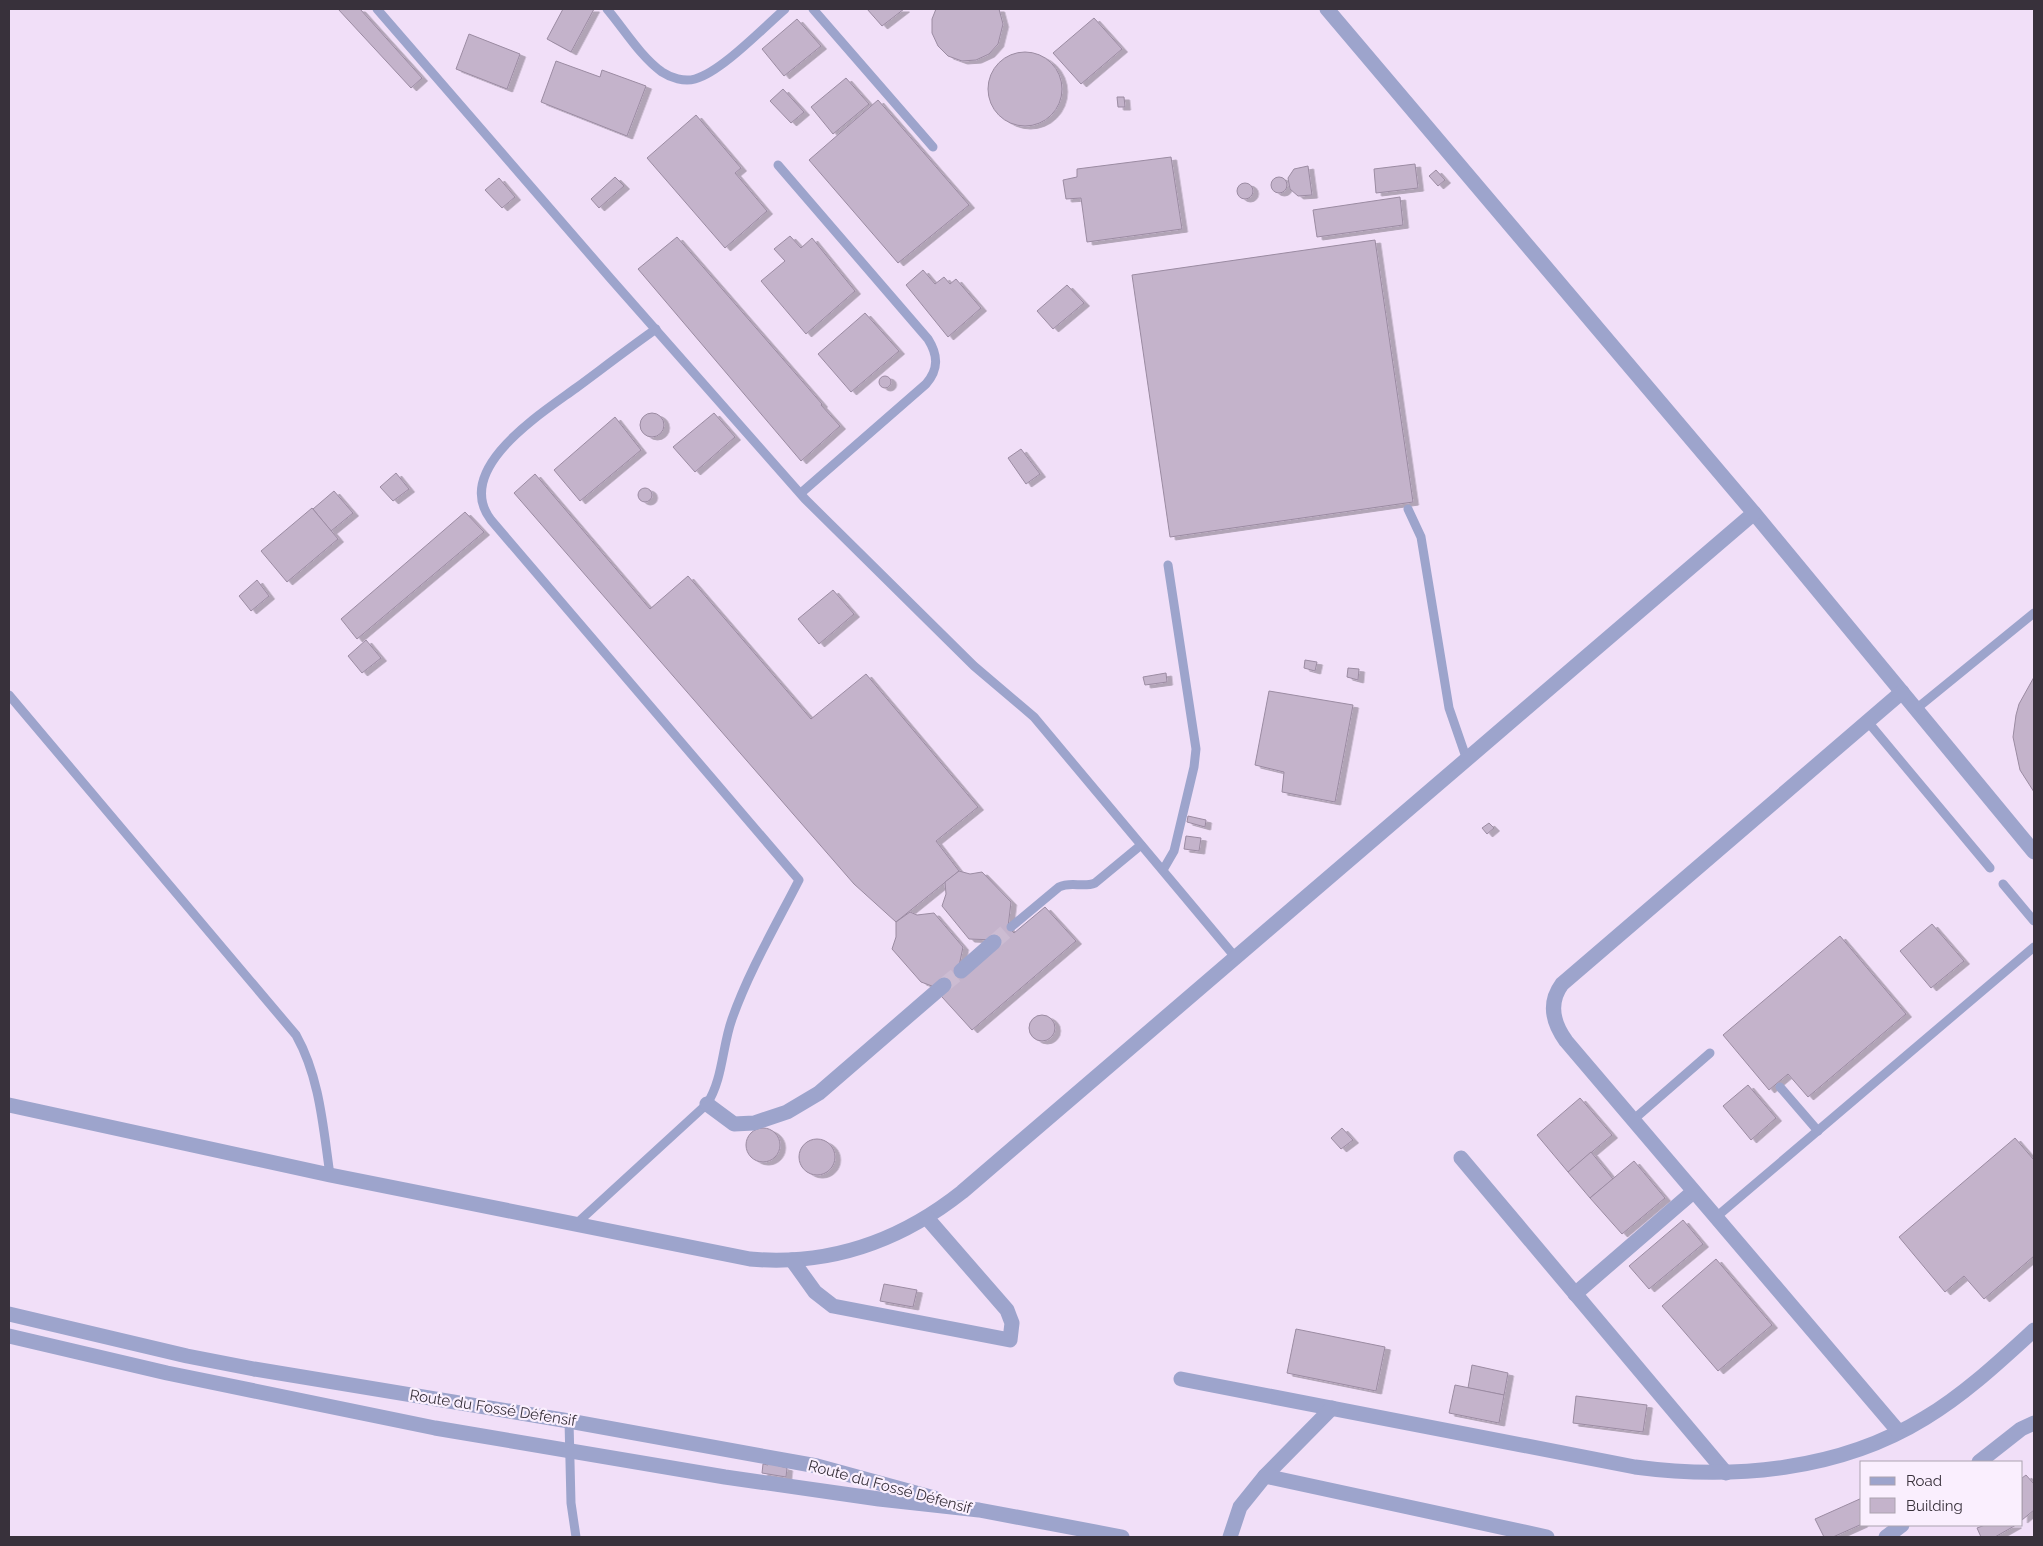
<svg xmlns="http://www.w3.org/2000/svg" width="2043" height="1546" font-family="Raleway,sans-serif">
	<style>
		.building { fill: #c4b3cb; stroke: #9b8ba2; filter: url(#shadow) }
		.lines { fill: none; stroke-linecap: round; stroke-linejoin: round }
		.street-tunnel { stroke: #ccbcd2; stroke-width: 15; stroke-dasharray: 15 8; stroke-linecap: butt }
		.lane { stroke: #9da4cc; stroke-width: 9 }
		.street { stroke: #9da4cc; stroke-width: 15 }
		.labels { text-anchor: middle; stroke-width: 4.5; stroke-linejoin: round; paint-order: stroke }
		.street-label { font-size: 15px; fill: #38313b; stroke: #faeffe }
	</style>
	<defs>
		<filter id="shadow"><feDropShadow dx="5.5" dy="3" stdDeviation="0" flood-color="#0004"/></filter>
	</defs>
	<rect width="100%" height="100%" fill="#f1dff8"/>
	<!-- building -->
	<g class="building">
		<polygon points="338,9 360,9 422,78 411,88"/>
		<polygon points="563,9 594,9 571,52 547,39"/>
		<polygon points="867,9 904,9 882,26"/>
		<polygon points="936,9 999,9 1003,24 998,44 989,54 976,60 962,61 948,56 938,46 932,33 932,19"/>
		<polygon points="1094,18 1122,49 1081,84 1053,53"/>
		<polygon points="797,19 821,46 784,76 762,49"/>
		<polygon points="469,34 520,54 507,89 456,69"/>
		<circle cx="1025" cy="89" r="37"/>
		<polygon points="556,61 600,77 602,70 646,86 627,136 541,102"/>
		<polygon points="846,78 869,104 833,134 811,107"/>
		<polygon points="783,89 804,112 791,123 770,101"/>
		<polygon points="1117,97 1124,97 1125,107 1118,107"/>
		<polygon points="878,100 969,205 898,263 809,160"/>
		<polygon points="696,115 741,168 735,173 767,211 725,248 647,158"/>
		<polygon points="1171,157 1182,229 1087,242 1081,198 1066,199 1063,180 1077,177 1077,169"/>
		<polygon points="1415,164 1418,188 1376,193 1374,169"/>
		<polygon points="1308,166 1312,195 1298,196 1290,189 1288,178 1294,169"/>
		<polygon points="1436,170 1445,180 1438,186 1429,176"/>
		<circle cx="1279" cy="185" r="8"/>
		<polygon points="615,177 624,186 599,208 591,199"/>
		<polygon points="499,178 515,197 502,208 485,190"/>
		<circle cx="1245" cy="191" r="8"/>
		<polygon points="1400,197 1403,225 1317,237 1313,210"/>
		<polygon points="790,236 801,248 812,238 855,291 806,334 761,281 785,261 774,249"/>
		<polygon points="677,237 822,404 821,405 840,426 801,461 638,269"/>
		<polygon points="1375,240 1413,502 1170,537 1132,275"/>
		<polygon points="923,270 935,284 944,277 950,284 956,279 981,308 948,337 906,285"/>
		<polygon points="1067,285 1084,303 1053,329 1037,311"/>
		<polygon points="865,313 899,351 851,392 818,354"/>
		<circle cx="885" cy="382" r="6"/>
		<polygon points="714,413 735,437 695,472 673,447"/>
		<circle cx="652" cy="425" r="12"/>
		<polygon points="615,417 641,450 580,501 554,470"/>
		<polygon points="1021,449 1040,474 1026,484 1008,458"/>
		<polygon points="396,473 409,489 393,501 380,487"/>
		<polygon points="535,474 650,609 688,576 811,719 866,674 978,807 936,841 959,871 896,922 854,884 514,493"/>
		<circle cx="645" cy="495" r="7"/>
		<polygon points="334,491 353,513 331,531 313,509"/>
		<polygon points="312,508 338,539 287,582 261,551"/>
		<polygon points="465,512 484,532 357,639 341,619"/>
		<polygon points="257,580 269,596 251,611 239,596"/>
		<polygon points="833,590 854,614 819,644 798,619"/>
		<polygon points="366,640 381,658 362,673 348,656"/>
		<polygon points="1305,660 1317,662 1315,671 1304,668"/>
		<polygon points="1348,668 1359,669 1358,680 1347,677"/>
		<polygon points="1166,673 1167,682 1145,685 1143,677"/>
		<polygon points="2034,677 2034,792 2020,770 2013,737 2016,715 2019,704"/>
		<polygon points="1269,691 1353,705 1335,802 1282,792 1284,772 1255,765"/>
		<polygon points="1188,816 1206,820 1205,827 1187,822"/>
		<polygon points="1489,823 1494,828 1487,834 1482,828"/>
		<polygon points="1186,836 1201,838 1199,851 1184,849"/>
		<polygon points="959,871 970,874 982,872 1011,902 1008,927 1014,933 1045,907 1076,941 972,1030 932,986 921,982 892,949 896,937 896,922 910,912 917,915 934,913 963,947 958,971 995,940 969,939 942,906 946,894 945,882"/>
		<polygon points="1932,924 1964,961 1931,988 1900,951"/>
		<polygon points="1840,936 1906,1014 1808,1097 1788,1074 1769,1090 1723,1035"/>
		<circle cx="1042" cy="1028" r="13"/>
		<polygon points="1748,1085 1776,1118 1751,1140 1723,1106"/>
		<polygon points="1580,1098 1612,1135 1568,1172 1537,1135"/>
		<circle cx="763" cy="1145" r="17"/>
		<polygon points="1342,1128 1353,1140 1341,1149 1331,1138"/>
		<polygon points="2015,1138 2034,1160 2034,1256 1984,1299 1964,1276 1945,1292 1899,1237"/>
		<circle cx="817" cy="1157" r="18"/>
		<polygon points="1591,1152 1613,1179 1590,1198 1568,1172"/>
		<polygon points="1634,1161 1665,1198 1622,1234 1590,1198"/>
		<polygon points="1683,1220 1703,1244 1649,1289 1629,1266"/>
		<polygon points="1716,1259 1772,1325 1718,1371 1662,1306"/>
		<polygon points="884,1284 917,1290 913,1307 880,1301"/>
		<polygon points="1296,1329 1385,1347 1376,1391 1287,1373"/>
		<polygon points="1472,1365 1508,1373 1504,1395 1468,1388"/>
		<polygon points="1455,1385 1504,1395 1499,1423 1449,1413"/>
		<polygon points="1576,1396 1647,1405 1643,1432 1573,1423"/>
		<polygon points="768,1463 787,1468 786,1477 762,1473 763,1464 768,1465"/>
		<polygon points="2026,1475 2034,1484 2034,1510 2022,1520 2022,1478"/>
		<polygon points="1862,1498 1862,1524 1833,1537 1824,1537 1815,1519"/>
		<polygon points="1985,1525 2016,1525 1995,1537 1981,1537 1977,1528"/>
	</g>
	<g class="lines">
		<!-- street-tunnel -->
		<g class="street-tunnel">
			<polyline points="994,942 1011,927"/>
			<polyline points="944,985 961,971"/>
		</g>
		<!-- lane -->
		<g class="lane">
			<polyline points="377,9 611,279 805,499 974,666 1034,717 1236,958"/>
			<path d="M 607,9 C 624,29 640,56 662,72 C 671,78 684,82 695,79 C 721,72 763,28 785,9"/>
			<polyline points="813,9 933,147"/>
			<path d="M 778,165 L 928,339 C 938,355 939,369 926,384 L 801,493"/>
			<polyline points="1408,509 1421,537 1449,708 1467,760"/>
			<path d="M 9,695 L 296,1035 C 320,1078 323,1127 330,1175"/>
			<polyline points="1916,709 2034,613"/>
			<polyline points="1868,722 1990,868"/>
			<polyline points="1163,870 1174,851 1194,767 1196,749 1168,565"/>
			<polyline points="2003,884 2034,921"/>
			<path d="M 1011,927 L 1059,887 C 1071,881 1083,888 1095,883 L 1141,845"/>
			<polyline points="1780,1087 1818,1131"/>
			<polyline points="1633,1120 1710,1053"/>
			<polyline points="1715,1218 2034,947"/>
			<path d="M 576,1224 L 707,1104 C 723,1079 722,1047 732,1019 C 749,971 776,925 799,880 L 491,520 C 452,469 542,413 576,388 C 603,368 629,348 656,329"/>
			<polyline points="569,1421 571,1503 576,1537"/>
		</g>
		<!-- street -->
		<g class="street">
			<polyline points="1754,513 2034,852"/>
			<polyline points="961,971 994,942"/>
			<polyline points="707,1104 734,1124 754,1123 787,1112 819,1093 944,985"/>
			<path d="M 9,1105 L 330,1175 L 750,1259 C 830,1266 899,1242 962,1192 L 1754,513 L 1327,9"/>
			<polyline points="1461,1158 1726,1473"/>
			<polyline points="792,1260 815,1292 833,1306 1010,1340 1012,1323 1007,1310 927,1218"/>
			<polyline points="1575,1294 1693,1192"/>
			<polyline points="9,1314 187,1356 254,1369 569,1421 817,1466 934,1498"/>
			<polyline points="9,1336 167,1373 435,1428 725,1477 879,1499 979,1510 1122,1537"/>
			<path d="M 1181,1379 L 1635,1467 C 1733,1480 1839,1471 1925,1418 C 1965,1394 2000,1361 2034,1330"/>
			<path d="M 1899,1432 L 1566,1041 C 1553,1023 1548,1003 1562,984 L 1902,692"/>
			<polyline points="1979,1462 2021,1429 2034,1423"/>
			<polyline points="1265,1476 1332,1408"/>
			<polyline points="1230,1537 1240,1507 1265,1476 1547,1537"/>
			<polyline points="1886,1537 1902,1525"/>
		</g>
	</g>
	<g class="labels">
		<!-- street labels -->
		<g class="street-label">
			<text transform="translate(493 1408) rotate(9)" y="5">Route du Fossé Défensif</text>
			<text transform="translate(890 1487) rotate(15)" y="5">Route du Fossé Défensif</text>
		</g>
	</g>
	<!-- border -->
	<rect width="2043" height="1546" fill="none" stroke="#38313b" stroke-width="20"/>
	<!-- legend -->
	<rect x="1860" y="1461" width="162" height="65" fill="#faeffe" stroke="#aca3b0"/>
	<rect x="1870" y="1477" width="25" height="8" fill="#9da4cc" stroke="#aca3b0"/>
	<text x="1906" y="1486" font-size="15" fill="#38313b">Road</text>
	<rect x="1870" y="1498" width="25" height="15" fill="#c4b3cb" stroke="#aca3b0"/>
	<text x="1906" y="1511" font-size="15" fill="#38313b">Building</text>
</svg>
